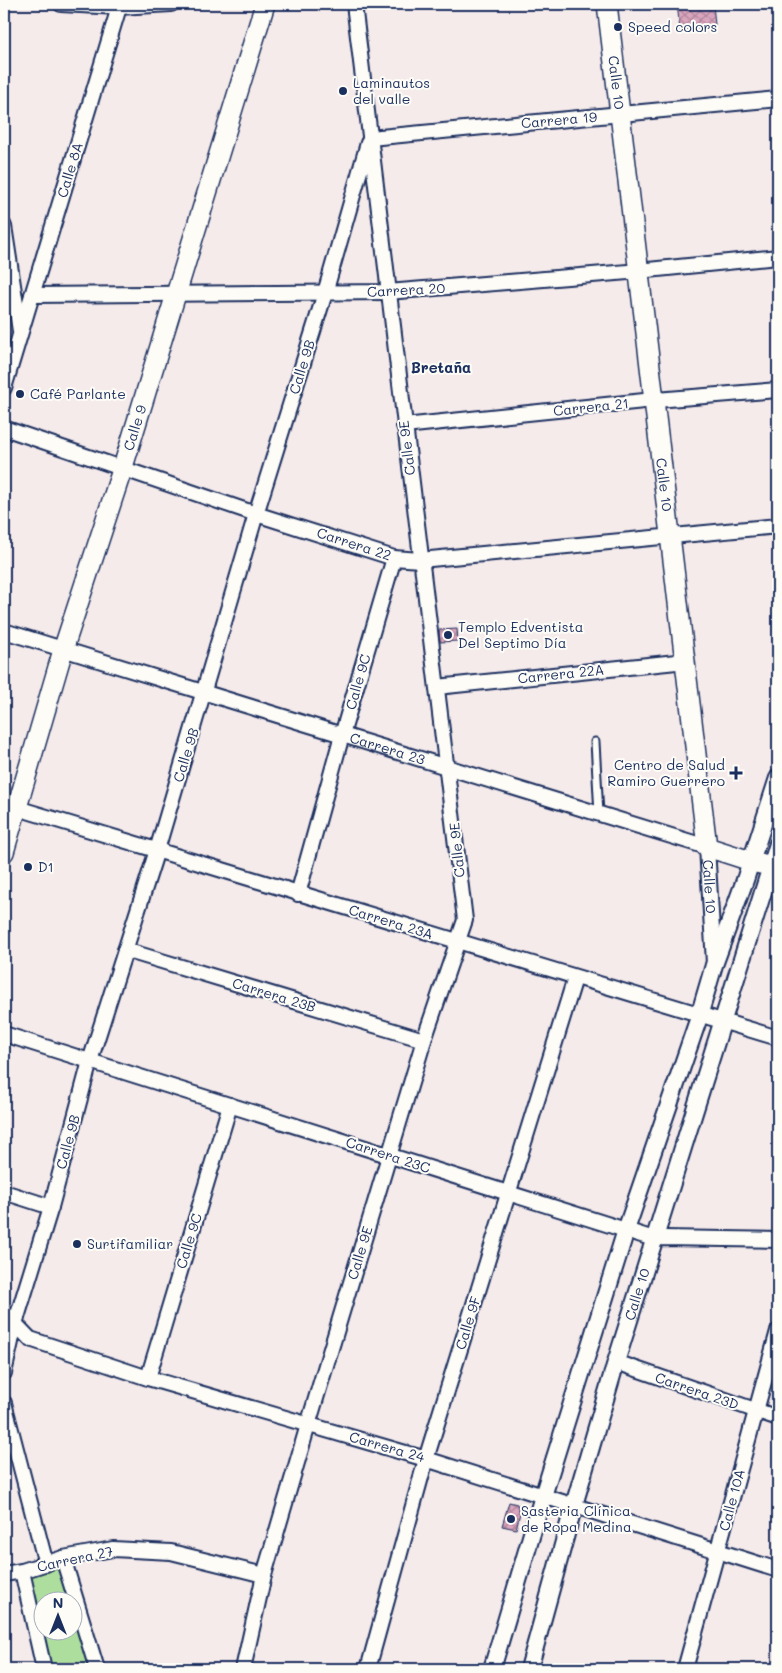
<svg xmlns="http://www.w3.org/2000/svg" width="782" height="1673" font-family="Mali,sans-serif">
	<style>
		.green { fill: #aede9e; stroke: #64867e; fill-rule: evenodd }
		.building { fill: url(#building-cross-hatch); stroke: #1b2f5e }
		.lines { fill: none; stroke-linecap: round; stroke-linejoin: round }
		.service-casing { stroke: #1b2f5e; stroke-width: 11 }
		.minor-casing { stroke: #1b2f5e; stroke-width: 18 }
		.tertiary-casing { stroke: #1b2f5e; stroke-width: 20 }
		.secondary-casing { stroke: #1b2f5e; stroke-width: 22 }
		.service { stroke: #fdfcf7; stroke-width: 7 }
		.minor { stroke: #fdfcf7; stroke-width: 14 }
		.tertiary { stroke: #fdfcf7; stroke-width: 16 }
		.secondary { stroke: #fdfcf7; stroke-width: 19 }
		.poi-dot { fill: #1b2f5e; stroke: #fdfcf7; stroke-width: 2 }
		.labels { text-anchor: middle; stroke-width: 4; stroke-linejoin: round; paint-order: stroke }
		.poi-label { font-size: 14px; fill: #1b2f5e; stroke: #fdfcf7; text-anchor: start }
		.street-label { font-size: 14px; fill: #1b2f5e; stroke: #fdfcf7 }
		.neighbourhood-label { font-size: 15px; font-weight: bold; fill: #1b2f5e; stroke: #fdfcf7 }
	</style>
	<defs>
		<pattern id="building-cross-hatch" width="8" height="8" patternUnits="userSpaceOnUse" patternTransform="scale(1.25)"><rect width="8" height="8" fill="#daa5bd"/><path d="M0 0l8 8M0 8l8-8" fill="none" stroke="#b0879d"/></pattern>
	</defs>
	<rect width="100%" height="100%" fill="#f6ebeb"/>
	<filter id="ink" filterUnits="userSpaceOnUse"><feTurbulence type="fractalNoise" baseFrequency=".02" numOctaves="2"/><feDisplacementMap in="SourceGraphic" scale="10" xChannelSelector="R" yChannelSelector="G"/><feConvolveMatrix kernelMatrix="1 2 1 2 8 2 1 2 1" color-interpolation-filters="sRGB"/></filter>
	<g filter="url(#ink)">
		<!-- green -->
		<path class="green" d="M 63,1558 L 97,1669 L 44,1669 L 22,1571 ZM 42,1600 L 72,1600 L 72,1630 L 42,1630 Z"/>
		<!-- building -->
		<g class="building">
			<polygon points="677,4 713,4 715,25 680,30"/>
			<polygon points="457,629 458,641 440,642 439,630"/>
			<polygon points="509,1502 517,1504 520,1513 516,1529 502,1526"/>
		</g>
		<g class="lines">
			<defs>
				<polyline id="service" points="595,742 599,814"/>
				<g id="minor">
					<polyline points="61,4 119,7 171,4"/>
					<polyline points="370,138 778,99"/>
					<polyline points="4,226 20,331"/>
					<polyline points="32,295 388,292 628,272 778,257"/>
					<polyline points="4,388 120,4"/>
					<polyline points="404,426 644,401 778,390"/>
					<polyline points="4,428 256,514 394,558 420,560 778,526"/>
					<path id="s1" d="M 4,631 L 707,847 L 714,963"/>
					<polyline points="437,687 686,661"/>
					<polyline points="4,804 778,1038"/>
					<polyline points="772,864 778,889"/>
					<polyline points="298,894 342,735 394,558"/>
					<polyline points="125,950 424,1040"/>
					<polyline points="4,1034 654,1239 663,1238 778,1240"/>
					<polyline points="4,1192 51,1207"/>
					<polyline points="4,1312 30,1339 148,1378 426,1459 778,1570"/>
					<polyline points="616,1362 778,1418"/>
					<polyline points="4,1373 15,1324 51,1207 90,1061 157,850 256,514 325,293 368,143"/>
					<polyline points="148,1378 230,1105"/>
					<polyline points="4,1403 46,1564"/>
					<polyline points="63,1558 97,1669"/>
					<polyline points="22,1571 44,1669"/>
					<polyline points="4,1574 22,1571 63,1558 113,1549 171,1552 264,1575"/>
					<polyline points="243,1669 264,1575 308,1425 424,1040 465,920 354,4"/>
					<polyline points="368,1669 426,1459 575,978"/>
					<polyline points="685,1669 778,1331"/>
				</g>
				<g id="tertiary">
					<polyline points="492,1669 543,1496 626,1230 697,1023 714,965 745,880 778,778"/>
					<path id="s2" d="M 529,1669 L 574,1505 L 616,1362 L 778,844"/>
				</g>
				<g id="secondary">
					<path id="s3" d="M 607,4 L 707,847 L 760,864 L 772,864 L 778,860"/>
					<path id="s4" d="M 4,852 L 63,650 L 123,467 L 265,4"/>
				</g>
			</defs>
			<!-- service casing -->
			<use href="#service" class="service-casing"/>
			<!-- minor casing -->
			<use href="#minor" class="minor-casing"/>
			<!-- tertiary casing -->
			<use href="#tertiary" class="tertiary-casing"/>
			<!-- secondary casing -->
			<use href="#secondary" class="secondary-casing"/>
			<!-- service -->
			<use href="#service" class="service"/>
			<!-- minor -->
			<use href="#minor" class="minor"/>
			<!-- tertiary -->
			<use href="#tertiary" class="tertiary"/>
			<!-- secondary -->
			<use href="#secondary" class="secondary"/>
		</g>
	</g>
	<!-- markers -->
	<g class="poi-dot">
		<circle cx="618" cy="27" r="5"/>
		<circle cx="343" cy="91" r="5"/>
		<circle cx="20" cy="394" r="5"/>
		<circle cx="448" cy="635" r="5"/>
		<path d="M733.5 765.5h5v5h5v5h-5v5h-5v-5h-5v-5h5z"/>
		<circle cx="28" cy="867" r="5"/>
		<circle cx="77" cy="1244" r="5"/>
		<circle cx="511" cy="1519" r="5"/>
	</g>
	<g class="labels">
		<!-- poi labels -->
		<g class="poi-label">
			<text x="628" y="32">Speed colors</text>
			<text x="353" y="88">Laminautos<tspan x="353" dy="16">del valle</tspan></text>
			<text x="30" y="399">Café Parlante</text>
			<text x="458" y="632">Templo Edventista<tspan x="458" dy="16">Del Septimo Día</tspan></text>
			<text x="725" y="770" text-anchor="end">Centro de Salud<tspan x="725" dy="16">Ramiro Guerrero</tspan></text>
			<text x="38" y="872">D1</text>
			<text x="87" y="1249">Surtifamiliar</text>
			<text x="521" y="1516">Sasteria Clínica<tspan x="521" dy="16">de Ropa Medina</tspan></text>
		</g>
		<!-- street labels -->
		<g class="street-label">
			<text dy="5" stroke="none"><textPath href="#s3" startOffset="79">Calle 10</textPath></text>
			<text transform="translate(559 120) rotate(-5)" y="5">Carrera 19</text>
			<text transform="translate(70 170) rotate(-73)" y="5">Calle 8A</text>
			<text transform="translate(406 290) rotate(-3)" y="5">Carrera 20</text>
			<text transform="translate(302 367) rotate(-73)" y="5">Calle 9B</text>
			<text transform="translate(591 407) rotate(-6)" y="5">Carrera 21</text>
			<text dy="5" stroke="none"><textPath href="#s4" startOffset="444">Calle 9</textPath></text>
			<text transform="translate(407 448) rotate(-97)" y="5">Calle 9E</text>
			<text dy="5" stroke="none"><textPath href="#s3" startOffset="484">Calle 10</textPath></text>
			<text transform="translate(354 544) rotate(18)" y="5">Carrera 22</text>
			<text transform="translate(561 674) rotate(-6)" y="5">Carrera 22A</text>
			<text transform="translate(358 682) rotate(-74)" y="5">Calle 9C</text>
			<text dy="5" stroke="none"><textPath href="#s1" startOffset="401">Carrera 23</textPath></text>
			<text transform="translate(186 755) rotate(-73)" y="5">Calle 9B</text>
			<text transform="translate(457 850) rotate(-96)" y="5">Calle 9E</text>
			<text dy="5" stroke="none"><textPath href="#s1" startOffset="775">Calle 10</textPath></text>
			<text transform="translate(391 922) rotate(17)" y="5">Carrera 23A</text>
			<text transform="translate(274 995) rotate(17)" y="5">Carrera 23B</text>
			<text transform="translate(68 1142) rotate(-75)" y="5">Calle 9B</text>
			<text transform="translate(388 1155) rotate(18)" y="5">Carrera 23C</text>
			<text transform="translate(189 1241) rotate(-73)" y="5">Calle 9C</text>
			<text transform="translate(360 1253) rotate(-73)" y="5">Calle 9E</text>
			<text dy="5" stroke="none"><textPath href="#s2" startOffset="390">Calle 10</textPath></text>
			<text transform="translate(468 1323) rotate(-73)" y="5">Calle 9F</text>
			<text transform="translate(697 1391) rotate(19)" y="5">Carrera 23D</text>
			<text transform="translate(387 1447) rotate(16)" y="5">Carrera 24</text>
			<text transform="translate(732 1500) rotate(-75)" y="5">Calle 10A</text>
			<text transform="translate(75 1559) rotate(-12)" y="5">Carrera 27</text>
		</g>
		<!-- neighbourhood labels -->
		<g class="neighbourhood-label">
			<text x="441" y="373">Bretaña</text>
		</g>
	</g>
	<!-- margin -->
	<rect width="782" height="1673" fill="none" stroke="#fdfcf7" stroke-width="20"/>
	<rect x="10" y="10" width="762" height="1653" fill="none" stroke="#1b2f5e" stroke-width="2" filter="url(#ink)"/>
	<!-- north arrow -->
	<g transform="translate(58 1616)"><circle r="24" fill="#fdfcf7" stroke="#a3aaba"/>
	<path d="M0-4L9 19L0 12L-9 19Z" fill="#1b2f5e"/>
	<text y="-8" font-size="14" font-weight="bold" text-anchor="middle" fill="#1b2f5e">N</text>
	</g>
</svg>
